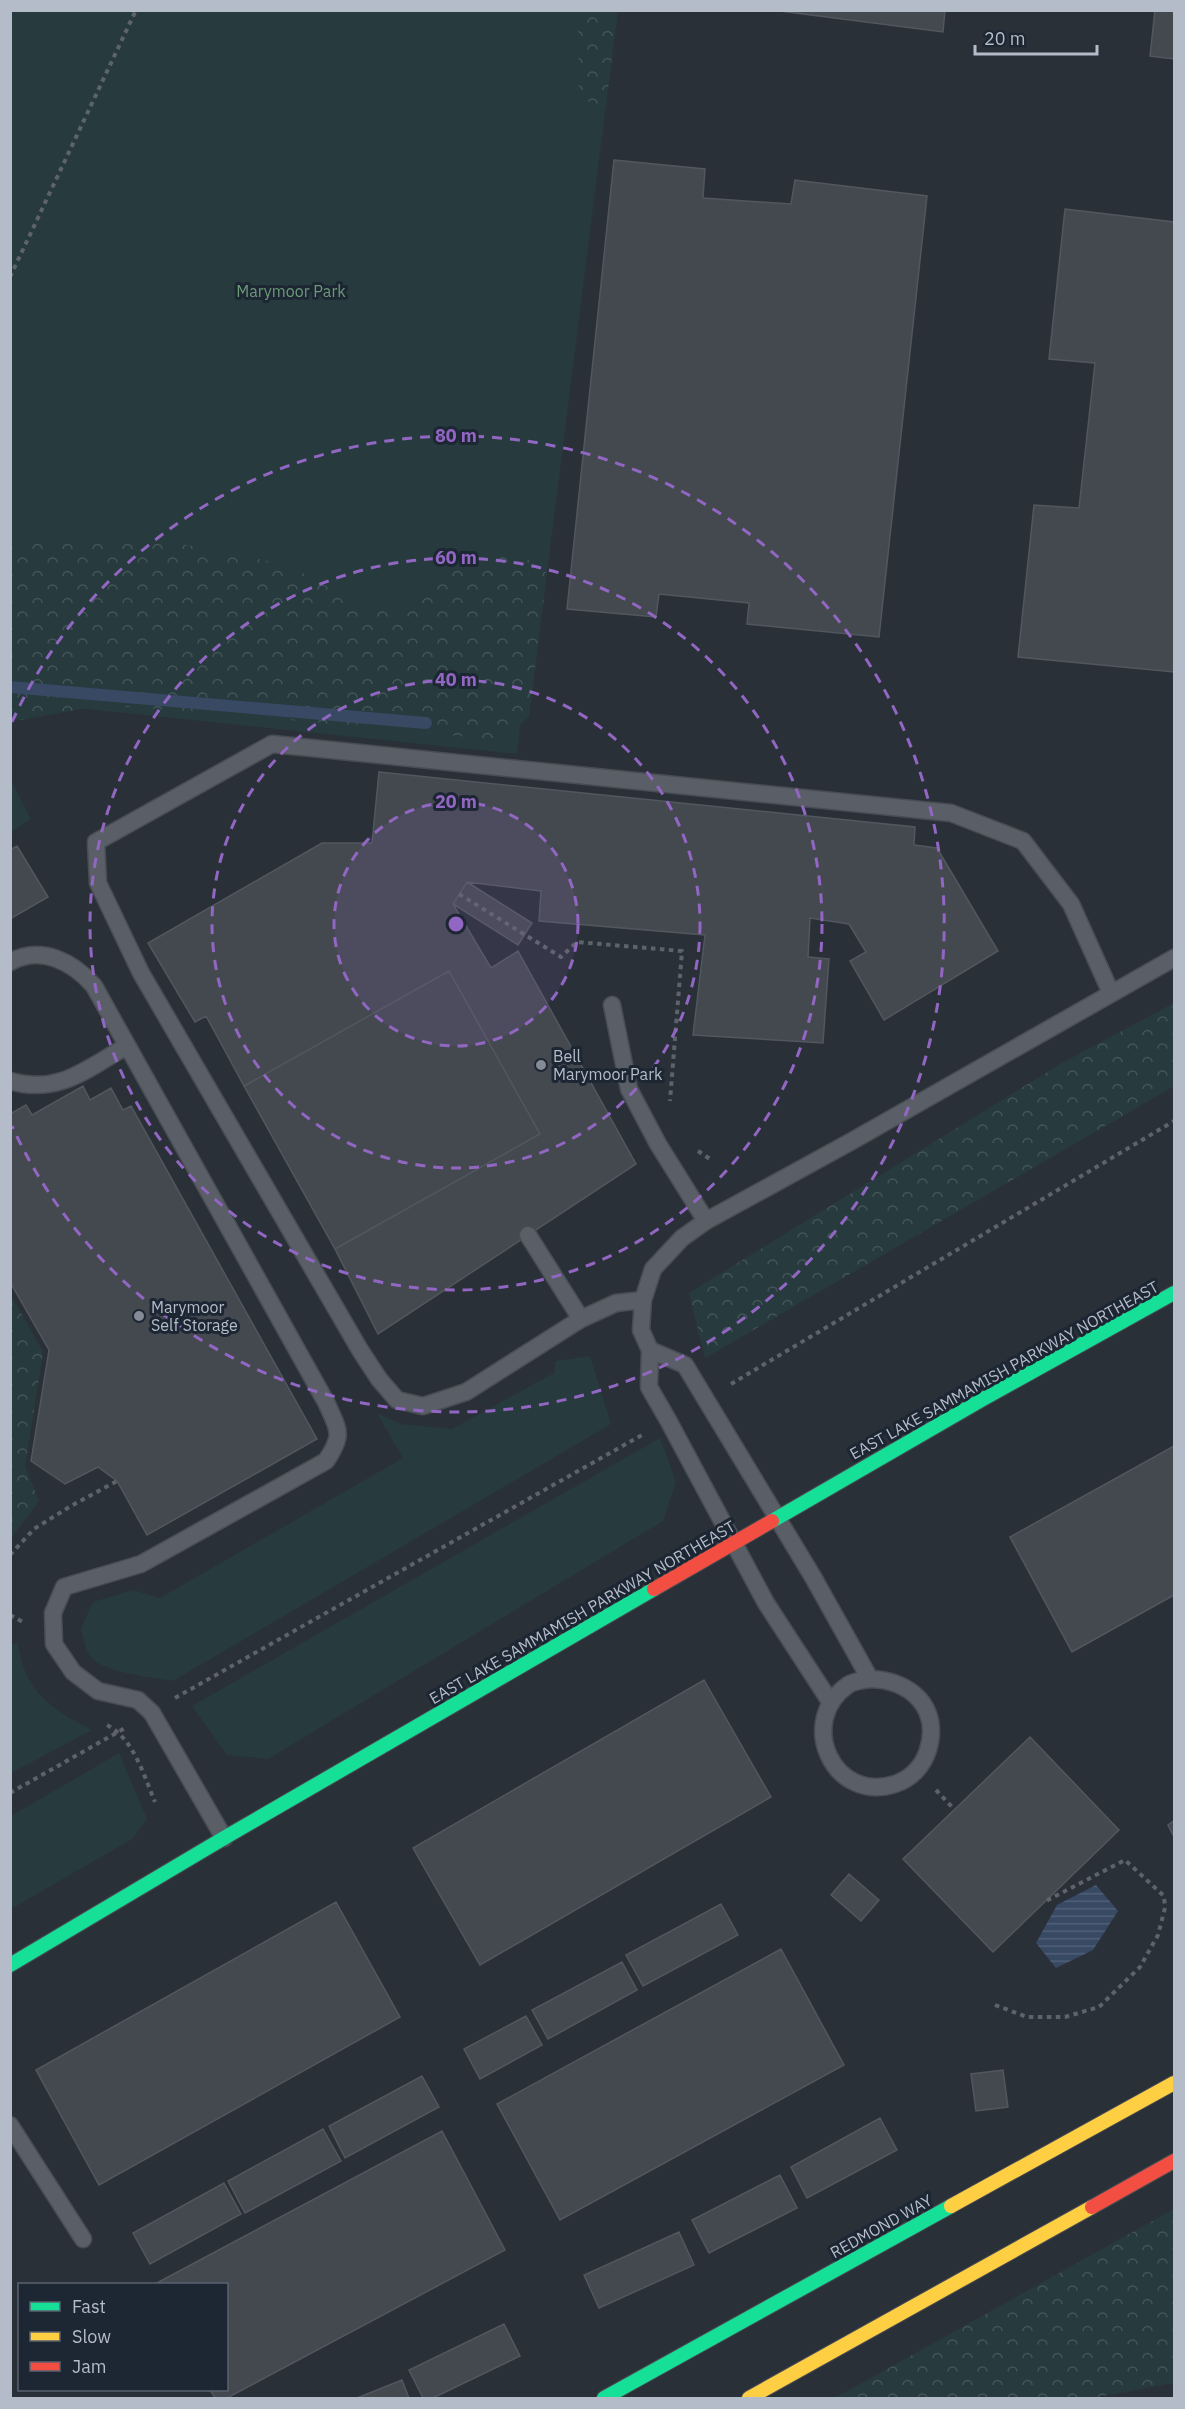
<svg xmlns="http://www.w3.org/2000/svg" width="1185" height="2409" viewBox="0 0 1185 2409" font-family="'IBM Plex Sans',sans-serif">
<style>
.green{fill:#273a3e}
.forest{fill:url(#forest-crowns)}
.water{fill:url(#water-rules)}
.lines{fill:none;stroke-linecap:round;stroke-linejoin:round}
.stream{stroke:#384963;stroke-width:12}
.building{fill:#444950;stroke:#52575f;stroke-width:1.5}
.lane-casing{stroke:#484c53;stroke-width:19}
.fast-casing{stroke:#484c53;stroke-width:16}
.slow-casing{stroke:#484c53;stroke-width:16}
.jam-casing{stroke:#484c53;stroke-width:16}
.path{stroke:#5d636a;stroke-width:4;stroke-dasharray:4.5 4.5;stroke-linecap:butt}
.lane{stroke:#5a5e66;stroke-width:16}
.fast{stroke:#16e098;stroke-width:14}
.slow{stroke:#ffcf43;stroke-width:14}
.jam{stroke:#f24e42;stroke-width:14}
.ring{fill:none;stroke:#9266c3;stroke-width:3;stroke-dasharray:10 8}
.poi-dot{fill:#848b96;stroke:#1d2633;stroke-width:2}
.labels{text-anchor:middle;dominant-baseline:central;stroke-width:6;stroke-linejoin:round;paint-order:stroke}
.park-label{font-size:16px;fill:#6b9a76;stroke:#1d2633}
.poi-label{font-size:16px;fill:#b4bcc9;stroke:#1d2633;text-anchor:start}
.street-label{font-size:16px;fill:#b4bcc9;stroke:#1d2633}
.centre{fill:#9266c3;stroke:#1d2633;stroke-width:3}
.ring-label{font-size:18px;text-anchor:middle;font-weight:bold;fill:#9266c3;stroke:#1d2633;stroke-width:6;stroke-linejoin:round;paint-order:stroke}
</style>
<defs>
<pattern id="forest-crowns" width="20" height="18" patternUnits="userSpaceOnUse" patternTransform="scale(1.5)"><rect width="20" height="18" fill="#273a3e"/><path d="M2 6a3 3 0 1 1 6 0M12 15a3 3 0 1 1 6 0" fill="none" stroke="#445559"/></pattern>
<pattern id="water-rules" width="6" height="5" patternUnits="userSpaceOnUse" patternTransform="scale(1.5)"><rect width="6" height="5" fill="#384963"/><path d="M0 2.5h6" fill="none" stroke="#526178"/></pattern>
</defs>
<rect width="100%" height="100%" fill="#2a3038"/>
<path class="green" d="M10 11H608L597 107 605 113 547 573 539 568 517 754 11 701Z
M11 781 31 819 11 832 10 782Z
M590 1356 611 1424 173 1681C152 1677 105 1674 90 1656 85 1650 84 1637 81 1629L93 1602 133 1590 160 1598 403 1458 377 1413 401 1424 452 1429 554 1373 556 1361Z
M660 1438 676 1482 663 1521 268 1759 227 1755 192 1706Z
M18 1643C24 1691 51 1709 92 1730L11 1773V1644Z
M119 1753 147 1819 132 1839 11 1909V1816Z"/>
<path class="forest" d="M578 11H618L605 113 579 95Z
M39 541 182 544 289 565 368 610H404L451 556 520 554 547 573 529 717 499 740 239 715 103 705 21 720 11 718V544Z
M1174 1003V1086L705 1358 689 1293 1062 1063Z
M11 1295 43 1352 25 1467 39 1501 11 1538Z
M1174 2209V2383L1092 2398H835Z"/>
<path class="water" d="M1096 1885 1118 1911 1093 1950 1056 1968 1036 1943 1057 1905Z"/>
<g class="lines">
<path class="stream" d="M10 687 426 723"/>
</g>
<path class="building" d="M772 10H945L943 32Z
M1155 10H1174V59L1150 56Z
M614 160 705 169 703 198 791 204 795 180 927 196 879 637 747 624 749 603 659 594 656 617 567 609Z
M1065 209 1174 222V672L1018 657 1034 505 1079 508 1095 363 1049 359Z
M379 772 915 827 914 845 937 848 998 951 884 1020 850 961 866 952 849 924 810 918 808 957 829 959 823 1043 693 1035 705 935 539 921 541 891 467 882 453 904 491 968 518 951 636 1164 378 1334 335 1249 540 1134 449 971 244 1086 206 1016 195 1022 148 943 322 843H372Z
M17 846 48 897 10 919V850Z
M467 882 532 923 518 945 453 904Z
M449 971 540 1134 335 1249 244 1086Z
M83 1086 90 1100 111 1088 123 1110 131 1106 317 1439 147 1535 117 1481 98 1467 65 1484 31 1461 49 1350 10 1282V1114L26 1105 32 1115Z
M1174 1446V1595L1072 1652 1010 1537Z
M704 1680 771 1797 480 1965 413 1848Z
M1030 1737 1119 1830 993 1952 903 1859Z
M1174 1821V1837L1168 1825Z
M849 1874 879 1900 861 1921 831 1895Z
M336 1902 400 2017 99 2185 36 2070Z
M721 1904 738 1935 643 1986 626 1955Z
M781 1949 844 2065 560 2220 497 2104Z
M622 1962 637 1990 548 2039 532 2010Z
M526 2016 542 2045 480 2079 464 2049Z
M1003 2070 1008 2107 976 2111 971 2074Z
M422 2076 439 2107 345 2158 329 2126Z
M880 2118 897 2150 807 2198 791 2167Z
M323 2129 341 2161 245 2213 228 2181Z
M442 2131 505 2250 227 2398H215L210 2390H226V2284H155Z
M780 2175 797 2208 709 2253 692 2220Z
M224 2183 241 2214 150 2264 133 2233Z
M679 2232 694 2265 599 2308 584 2275Z
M504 2324 520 2356 433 2398H423L409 2370Z
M402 2380 409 2398H357Z"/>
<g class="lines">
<defs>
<path id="lane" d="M10 962C42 945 73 962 94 986L326 1402C339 1431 344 1434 326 1461L141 1564 64 1587 53 1613 54 1644 73 1672 98 1691 138 1700 152 1713 224 1838
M612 1005 629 1089 658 1144 706 1221
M10 1081C59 1095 86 1069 127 1046
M528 1235 581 1319
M643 1300 616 1303 581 1319 466 1392 423 1406 397 1400 379 1379 360 1350 141 973 98 883 96 842 272 744 951 813 1023 841 1071 904 1111 993
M650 1350 685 1365 813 1577 870 1679
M870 1679C910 1680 941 1707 928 1750 923 1766 911 1779 895 1784 833 1804 796 1721 848 1685 853 1681 863 1680 870 1679Z
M831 1703 766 1603 668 1420 649 1387 650 1350 641 1330 643 1300 653 1269 682 1238 706 1221 852 1141 1174 958
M10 2125 83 2239"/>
<path id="fast" d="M772 1521 983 1399 1174 1293
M10 1965 224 1838 654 1589
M604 2398 951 2206"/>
<path id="slow" d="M951 2206 1174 2083
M749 2398 1092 2207"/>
<path id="jam" d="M654 1589 772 1521
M1092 2207 1174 2161"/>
</defs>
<use href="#lane" class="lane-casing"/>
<use href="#fast" class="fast-casing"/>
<use href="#slow" class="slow-casing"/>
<use href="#jam" class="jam-casing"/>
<path class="path" d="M10 277 136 10
M459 894 561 957 577 942 682 951 670 1101
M698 1151 710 1159
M731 1384 1174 1121
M10 1555 34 1529 71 1506 117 1481
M10 1615 23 1622
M175 1698 642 1435
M107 1725C134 1739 144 1776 155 1802
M936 1790 954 1809
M10 1793 125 1728
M995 2005 1027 2017H1065L1099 2007 1140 1967 1158 1935 1165 1908 1164 1896 1125 1860 1044 1902"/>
<use href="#lane" class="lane"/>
<use href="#fast" class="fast"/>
<use href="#slow" class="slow"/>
<use href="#jam" class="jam"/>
</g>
<circle cx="456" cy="924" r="122" fill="#9266c3" fill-opacity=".12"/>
<g class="ring">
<circle cx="456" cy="924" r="122"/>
<circle cx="456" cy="924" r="244"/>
<circle cx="456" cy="924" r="366"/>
<path d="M12 722A488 488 0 1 1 12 1126"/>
</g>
<g class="poi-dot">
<circle cx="541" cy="1065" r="6"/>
<circle cx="139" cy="1316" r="6"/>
</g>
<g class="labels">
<g class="park-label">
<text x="291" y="291">Marymoor Park</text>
</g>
<g class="poi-label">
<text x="553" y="1056">Bell<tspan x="553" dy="18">Marymoor Park</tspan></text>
<text x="151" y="1307">Marymoor<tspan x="151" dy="18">Self Storage</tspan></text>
</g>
<g class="street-label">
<text transform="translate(1004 1370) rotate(-29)">EAST LAKE SAMMAMISH PARKWAY NORTHEAST</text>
<text transform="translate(582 1612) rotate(-30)">EAST LAKE SAMMAMISH PARKWAY NORTHEAST</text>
<text transform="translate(881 2226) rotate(-29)">REDMOND WAY</text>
</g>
</g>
<circle cx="456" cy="924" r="9" class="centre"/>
<g class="ring-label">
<text x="456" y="442">80 m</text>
<text x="456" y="564">60 m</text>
<text x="456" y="686">40 m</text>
<text x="456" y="808">20 m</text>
</g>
<rect width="1185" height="2409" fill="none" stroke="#b4bcc9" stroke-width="24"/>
<rect x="18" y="2283" width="210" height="108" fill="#1d2633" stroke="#59626f" stroke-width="1.5"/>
<rect x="30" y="2302" width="30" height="9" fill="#16e098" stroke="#59626f" stroke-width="1.5"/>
<text x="72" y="2313" font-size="18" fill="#b4bcc9">Fast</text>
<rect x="30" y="2332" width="30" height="9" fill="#ffcf43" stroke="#59626f" stroke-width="1.5"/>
<text x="72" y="2343" font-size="18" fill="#b4bcc9">Slow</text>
<rect x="30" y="2362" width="30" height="9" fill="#f24e42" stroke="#59626f" stroke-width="1.5"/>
<text x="72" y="2373" font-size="18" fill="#b4bcc9">Jam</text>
<path d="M975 45v9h122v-9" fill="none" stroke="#b4bcc9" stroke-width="3"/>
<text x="984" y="45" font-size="18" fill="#b4bcc9" stroke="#1d2633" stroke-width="4.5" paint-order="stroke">20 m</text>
</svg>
